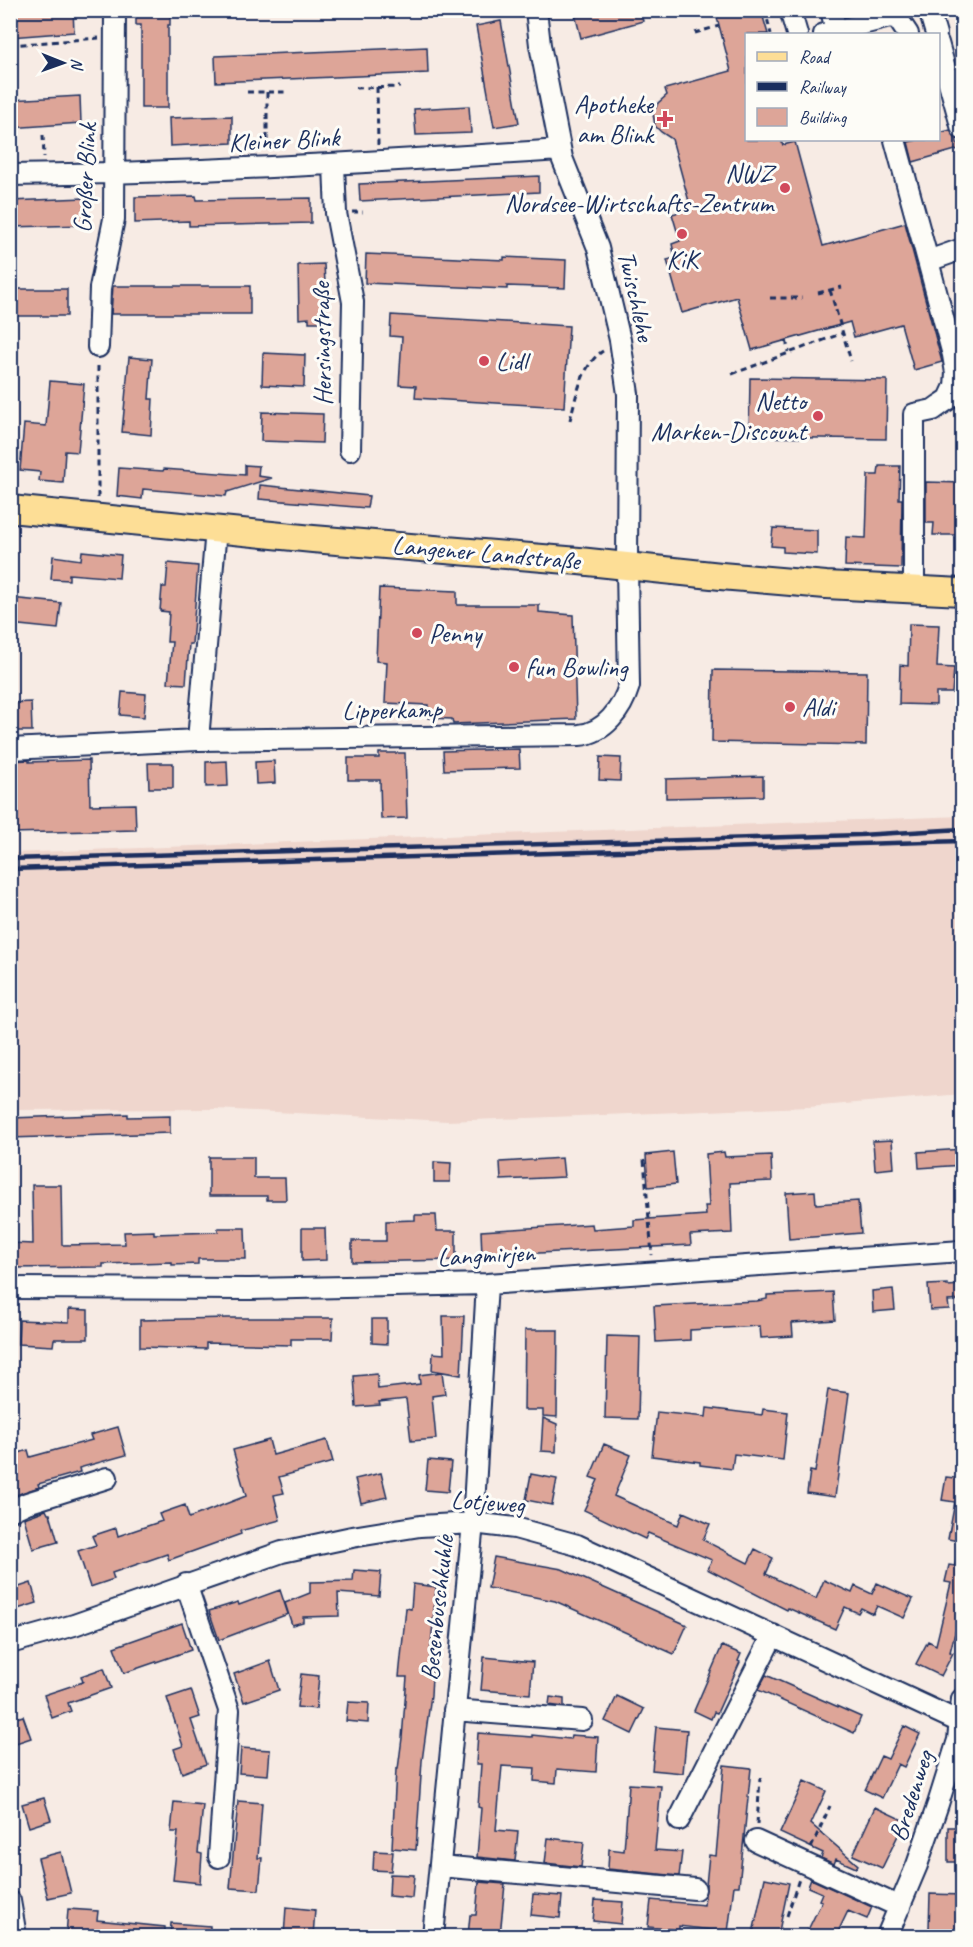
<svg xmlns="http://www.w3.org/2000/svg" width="973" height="1947" viewBox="0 0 973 1947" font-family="Caveat,sans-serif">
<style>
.built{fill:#efd6cd}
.building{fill:#dda598;stroke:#1b2f5e;stroke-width:1.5}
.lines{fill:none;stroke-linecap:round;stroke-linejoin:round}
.minor-casing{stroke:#1b2f5e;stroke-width:24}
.major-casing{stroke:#1b2f5e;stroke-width:30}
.path{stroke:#1b2f5e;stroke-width:3;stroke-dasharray:6 4.5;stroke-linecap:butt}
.minor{stroke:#fdfcf7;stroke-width:20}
.major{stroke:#fdde96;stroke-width:26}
.rail{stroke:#1b2f5e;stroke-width:4.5}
.poi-dot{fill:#d1495b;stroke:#fdfcf7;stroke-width:2}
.labels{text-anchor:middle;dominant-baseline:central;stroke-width:6;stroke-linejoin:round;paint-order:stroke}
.poi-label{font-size:26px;fill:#1b2f5e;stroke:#fdfcf7;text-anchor:start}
.street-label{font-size:26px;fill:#1b2f5e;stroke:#fdfcf7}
</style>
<rect width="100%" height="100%" fill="#f7ebe4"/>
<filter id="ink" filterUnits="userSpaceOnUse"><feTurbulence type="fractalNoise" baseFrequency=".0167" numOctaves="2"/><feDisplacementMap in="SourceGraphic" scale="12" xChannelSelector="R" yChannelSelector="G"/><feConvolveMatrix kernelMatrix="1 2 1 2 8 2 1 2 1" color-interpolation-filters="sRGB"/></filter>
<g filter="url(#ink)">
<path class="built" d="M962 816V1094L809 1107 447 1121 216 1109 11 1110V853Z"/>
<path class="building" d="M10 10H73L74 32 10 37Z
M136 10H170V25H168V108H141V25H136Z
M574 10H640L643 21 581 38Z
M715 10H761L768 34H747V140H781L783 145 795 142 823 246 905 223 942 362 914 370 901 324 854 337 850 322 752 350 737 297 682 313 667 260 675 258 672 244 680 241 672 214 691 209 672 139 661 132 655 126 653 114 658 103 667 95 665 89 731 71Z
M501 21 519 123 494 127 476 26Z
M427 47 428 73 216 82 215 56Z
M80 96 81 123 10 128V100Z
M469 106 471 133 416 135 414 109Z
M232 116V143L170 146 169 118Z
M950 130 956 139 959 149 913 162 908 142 918 140H939V133Z
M539 176V192L360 201 359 184Z
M196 196 197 200 311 198V223L189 226V221L135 223V197Z
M85 198 86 225 10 227V201Z
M366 254 504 260V257L566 260 565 288 507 286V289L365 283Z
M324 264 327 322H309V318L299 319 298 265Z
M113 286H250V314H111Z
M10 289H67V316H10Z
M391 315 569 326 564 407 415 398 416 386 399 385 402 337 390 336Z
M263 353 305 355 304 387 262 385Z
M129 357 152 359 149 399H153L151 435 122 432Z
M750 378 887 380 886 439 749 437Z
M50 381 84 384 78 452 65 451 63 483 39 481 40 472 20 470 24 424 46 426Z
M262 412 323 414 322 443 261 441Z
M245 465 259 466 258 476 272 478 227 492 226 496 143 489 142 499 117 496 119 468 163 471 164 469 245 475Z
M879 466H900L899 499H902L901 568 845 566 846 537 866 538 868 475H878Z
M926 482 963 483V523H957L956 535H933L934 523H926Z
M260 485 369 496 367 508 259 499Z
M773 528 817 530V554L783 552V547L771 546Z
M82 551 121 555 119 578 69 574V580L51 579 53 556 81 560Z
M168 563 198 566 192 644H189L186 684 168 683 172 642H167L169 612 160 611 162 587H166Z
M379 588 457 591V605H539V612L573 615 576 719 453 724 452 719 428 718V705L385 703 387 662 376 661Z
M10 598 61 603 58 629 10 624Z
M909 624 939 625 937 667 954 668 952 693H936V705L899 704 900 665 908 666Z
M713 670 867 672 866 745 712 742Z
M122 692 146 694 144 717 120 715Z
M31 702 32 731H10V703Z
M519 749 520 768 444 770 443 751Z
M379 753H405L407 818 381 819 380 780H348V758H379Z
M600 757 621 758 620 781 599 780Z
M29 760V762L89 760 90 805 135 804 136 830 10 833V761Z
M227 761 228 786 206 787V762Z
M274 761 275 783 256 784 255 762Z
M148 763H173V788H149Z
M763 776V796L666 798V779Z
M128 1114V1117L170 1116V1133L10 1138V1118Z
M892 1140 894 1168 875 1170 873 1141Z
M963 1149V1165L919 1168 918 1152Z
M673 1152 676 1184 648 1187 646 1155Z
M724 1152 725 1157 771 1155 772 1181 730 1183 732 1233 690 1235 691 1245 482 1256 481 1231 592 1224 593 1229 634 1226V1220L706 1215 705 1206H709L706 1154Z
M209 1157H254V1178H285L286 1200H267V1196H209Z
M562 1158 564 1177 501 1180 500 1162Z
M434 1162 451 1163 450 1182H434Z
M32 1185H61L62 1245 125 1244 124 1232 154 1231V1234L218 1232V1228H245L246 1259H198V1264L172 1265V1262L103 1264V1267L10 1268V1243L33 1244Z
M815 1191 816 1204 858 1201 861 1233 789 1239 786 1193Z
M415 1215H436L437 1231H456V1260L352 1262V1241H386V1221L415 1220Z
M302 1228H325L326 1260 302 1261Z
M947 1284V1286L963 1285V1300L948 1301 949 1309 930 1310 928 1285Z
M893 1289 895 1310 873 1312 872 1291Z
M833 1292 835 1320 792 1323 793 1336 761 1338 760 1326 690 1330V1340L656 1342 654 1306 757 1301 767 1299V1295Z
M69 1309 88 1310V1339H54L53 1346 18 1344 19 1320 69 1322Z
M443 1316H464L461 1375 432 1370 433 1353 444 1354Z
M227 1318H333L332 1339H291V1345L206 1343V1349L140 1347V1320Z
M372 1319H387V1344L372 1343Z
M525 1330H558L557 1417 543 1416V1410H524Z
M607 1336 640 1337 638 1419 605 1418Z
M442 1372 445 1394 432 1396 436 1439 411 1441 406 1399 379 1402 380 1405 356 1407 354 1376 377 1374 378 1389 420 1384 419 1375Z
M828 1390 849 1393 835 1497 807 1493 810 1471 815 1472Z
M707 1408 762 1415 763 1409 788 1412 783 1460 734 1454 732 1469 700 1465V1462L652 1456 657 1412 706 1417Z
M543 1418 557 1424 556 1452 541 1451Z
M118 1427 126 1455 79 1468 80 1472 38 1484 39 1487 10 1497V1456L28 1450 30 1457 92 1440 90 1435Z
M269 1440 273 1455 327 1440 333 1462 279 1477 284 1493 274 1495 280 1520 240 1531 241 1534 169 1560 167 1554 112 1573 114 1579 90 1587 78 1551 96 1545 92 1536 116 1528 118 1536 162 1521 159 1514 185 1505 189 1518 246 1496 233 1450Z
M604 1444 631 1455 614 1496 678 1525 683 1512 710 1524 703 1540 748 1563 755 1549 773 1558 766 1574 816 1599 824 1580 852 1593 855 1586 872 1594 877 1583 913 1599 904 1618 877 1606 873 1614 861 1608 858 1613 845 1607 835 1629 788 1608 787 1610 707 1569 712 1560 648 1533 645 1539 584 1510 598 1480 590 1477Z
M428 1460 451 1462 448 1492 425 1490Z
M381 1473 387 1497 361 1503 355 1479Z
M531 1474 557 1479 552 1505 526 1500Z
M946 1477 963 1479V1542L948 1539 955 1502 942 1500Z
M46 1510 48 1514H50L58 1542 33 1549 24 1518Z
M957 1556 963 1557V1602L950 1652 953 1653 941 1676 916 1664 928 1641 936 1645 951 1583 945 1582 949 1565 955 1566Z
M494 1557 562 1569 687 1625 674 1654 555 1601 488 1588Z
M354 1570 381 1572 379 1596 338 1593 339 1616 303 1617V1622L292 1625 285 1603 310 1593V1582L353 1581Z
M31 1583 37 1603 14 1610 10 1600V1590Z
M413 1584 436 1587 430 1658H433L431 1695 422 1761 416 1850 392 1848 396 1769H398L402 1738 407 1677H399L406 1608 411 1609Z
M280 1590 288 1614 219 1640 209 1611 238 1602 239 1605Z
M182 1623 191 1650 124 1673 114 1647Z
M722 1646 741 1654 738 1661 740 1662 717 1713 714 1712 711 1719 694 1711Z
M484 1657 533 1662 530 1694 481 1690Z
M270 1661 279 1690 244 1702 234 1674Z
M104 1668 111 1688 68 1703 71 1711 52 1718 44 1695 83 1682 81 1676Z
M301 1674 319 1676 316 1709 297 1707Z
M766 1675 861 1717 854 1733 758 1690Z
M191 1690 200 1717 191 1720 206 1764 182 1773 174 1749 183 1746 167 1698Z
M617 1696 644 1709 632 1734 605 1721Z
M550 1697 564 1699V1707L549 1705Z
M348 1702 369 1703 368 1723 346 1721Z
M23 1716 31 1738 10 1745V1720Z
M904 1726 920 1734 904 1767 898 1764 882 1798 865 1790 881 1756 888 1759Z
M656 1727 687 1730 683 1773 652 1770Z
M478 1733 532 1737V1735L570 1739 571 1735 598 1737 596 1772 557 1769 556 1783 534 1781 535 1768 502 1766 496 1830 518 1832 515 1861 477 1857 481 1808 478 1807 481 1764H476Z
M241 1748 270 1750 268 1775 239 1773Z
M724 1765 751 1768 739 1886H734L728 1932 679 1926V1930L648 1927 651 1900 704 1905 709 1855 716 1856Z
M804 1781 826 1791 811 1824 858 1865 856 1868 836 1859 834 1864 821 1858 823 1853 780 1833Z
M629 1784 661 1786 655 1850 682 1852 679 1876 608 1869 609 1849 624 1851Z
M44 1798 51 1820 29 1827 22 1804Z
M238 1801 262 1803 258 1858H262L259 1890 230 1888Z
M174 1802 203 1805 198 1853 202 1854 200 1883 173 1880 178 1832H171Z
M875 1807 905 1821 882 1868 853 1855Z
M948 1827H963V1862H948Z
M548 1838 584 1842 581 1867 545 1863Z
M374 1851 393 1852 391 1871 373 1870Z
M61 1852 71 1893 48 1898 38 1858Z
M390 1874 414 1875 412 1898 389 1896Z
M765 1878 789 1883 778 1936 753 1933Z
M811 1879 872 1907 867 1919 848 1911 836 1936H805L822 1901 819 1900 822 1893 808 1887Z
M479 1882 505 1884 500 1936H468L470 1915H476Z
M533 1894 562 1896 560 1918 531 1915Z
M930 1894 963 1895V1930L929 1929Z
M595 1900 623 1902 621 1924 593 1921Z
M286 1907 315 1910 313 1936H284Z
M68 1909 98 1911 97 1920 165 1927V1936H66Z
M171 1923 210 1926V1936H170Z"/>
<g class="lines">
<defs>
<path id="minor" d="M790 10 797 34
M831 10 836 31
M929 10 936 34
M824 34 890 17 898 19 908 34
M938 43 962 129
M895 140 928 261 962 249
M334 165 336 213 353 302 350 450
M10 175C194 173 377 162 560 150
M98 347 100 288 114 219 115 10
M914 590V414L933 410 940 405 949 399 955 386 956 373 953 355 928 261
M198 740 216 529
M10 749 198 740 579 735C605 733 622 709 629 686L627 566 628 394 620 340 598 248 562 158 540 45 536 10
M10 1288 250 1289 487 1284 962 1251
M10 1511 27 1503 107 1478
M186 1584 229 1710 219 1857
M10 1643 74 1625 282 1552 352 1537 420 1526 473 1523 515 1528 577 1545 962 1723
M454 1710 582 1720
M679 1820 773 1635
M756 1841 900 1907
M440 1866 695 1889
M10 1901 16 1936
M433 1936 473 1523 487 1284
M887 1936 917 1865 938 1804 958 1740 962 1699"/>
<path id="major" d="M10 509 313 539 579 561 721 576 826 585 962 592"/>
</defs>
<use href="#minor" class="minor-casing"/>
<use href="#major" class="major-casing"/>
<path class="path" d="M765 10 771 34
M695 33 719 26
M10 45 99 38
M377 87 378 145
M356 88 400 87
M247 92H289
M267 92V150
M43 135 44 157
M352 212H363
M830 290 851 361
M818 293 842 287
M770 298H802
M786 340 789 352
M732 374 843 333
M570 420C576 397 582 364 603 351
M98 498V363
M644 1160 652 1255
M757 1824 760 1778
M811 1848 830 1806
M787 1916 799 1879"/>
<use href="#minor" class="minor"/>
<use href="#major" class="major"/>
<path class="rail" d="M10 859 860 835 962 829
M10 869 962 841"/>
</g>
</g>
<g class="poi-dot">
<path d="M662 110h6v6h6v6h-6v6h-6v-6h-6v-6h6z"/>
<circle cx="785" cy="188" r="6"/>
<circle cx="682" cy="234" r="6"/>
<circle cx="484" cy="361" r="6"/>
<circle cx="818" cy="416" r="6"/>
<circle cx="417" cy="633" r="6"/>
<circle cx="514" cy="667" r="6"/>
<circle cx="790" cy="707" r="6"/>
</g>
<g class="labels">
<g class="poi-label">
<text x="653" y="104" text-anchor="end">Apotheke<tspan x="653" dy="30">am Blink</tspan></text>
<text x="773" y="173" text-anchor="end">NWZ<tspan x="773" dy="30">Nordsee-Wirtschafts-Zentrum</tspan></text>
<text x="682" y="259" text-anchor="middle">KiK</text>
<text x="496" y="361">Lidl</text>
<text x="806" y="401" text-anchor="end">Netto<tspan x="806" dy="30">Marken-Discount</tspan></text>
<text x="429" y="633">Penny</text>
<text x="526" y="667">fun Bowling</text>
<text x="802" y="707">Aldi</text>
</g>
<g class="street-label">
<text transform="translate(284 140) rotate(-3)">Kleiner Blink</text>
<text transform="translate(85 178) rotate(-87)">Großer Blink</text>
<text transform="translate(636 296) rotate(77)">Twischlehe</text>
<text transform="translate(322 344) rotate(-91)">Hersingstraße</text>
<text transform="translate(486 553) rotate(5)">Langener Landstraße</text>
<text transform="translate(392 710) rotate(-1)">Lipperkamp</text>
<text transform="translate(486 1255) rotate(-3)">Langmirjen</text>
<text transform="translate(488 1502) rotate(4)">Lotjeweg</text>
<text transform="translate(437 1608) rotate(-84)">Besenbuschkuhle</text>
<text transform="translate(911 1796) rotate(-72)">Bredenweg</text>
</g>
</g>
<rect width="973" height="1947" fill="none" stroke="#fdfcf7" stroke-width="36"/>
<rect x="18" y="18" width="937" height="1911" fill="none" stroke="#1b2f5e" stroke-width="2" filter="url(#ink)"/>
<rect x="745" y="33" width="195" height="108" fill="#fdfcf7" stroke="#a3aaba" stroke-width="1.5"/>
<rect x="757" y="52" width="30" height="9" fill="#fdde96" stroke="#a3aaba" stroke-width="1.5"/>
<text x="799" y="63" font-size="18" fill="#1b2f5e">Road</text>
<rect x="757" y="82" width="30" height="9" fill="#1b2f5e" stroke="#a3aaba" stroke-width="1.5"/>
<text x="799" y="93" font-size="18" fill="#1b2f5e">Railway</text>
<rect x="757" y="108" width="30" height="18" fill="#dda598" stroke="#a3aaba" stroke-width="1.5"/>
<text x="799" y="123" font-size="18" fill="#1b2f5e">Building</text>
<g transform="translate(63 63) rotate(91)" stroke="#fdfcf7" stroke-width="4.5" paint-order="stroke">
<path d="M0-4.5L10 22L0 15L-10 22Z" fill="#1b2f5e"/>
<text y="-9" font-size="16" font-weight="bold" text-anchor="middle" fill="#1b2f5e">N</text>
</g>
</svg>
